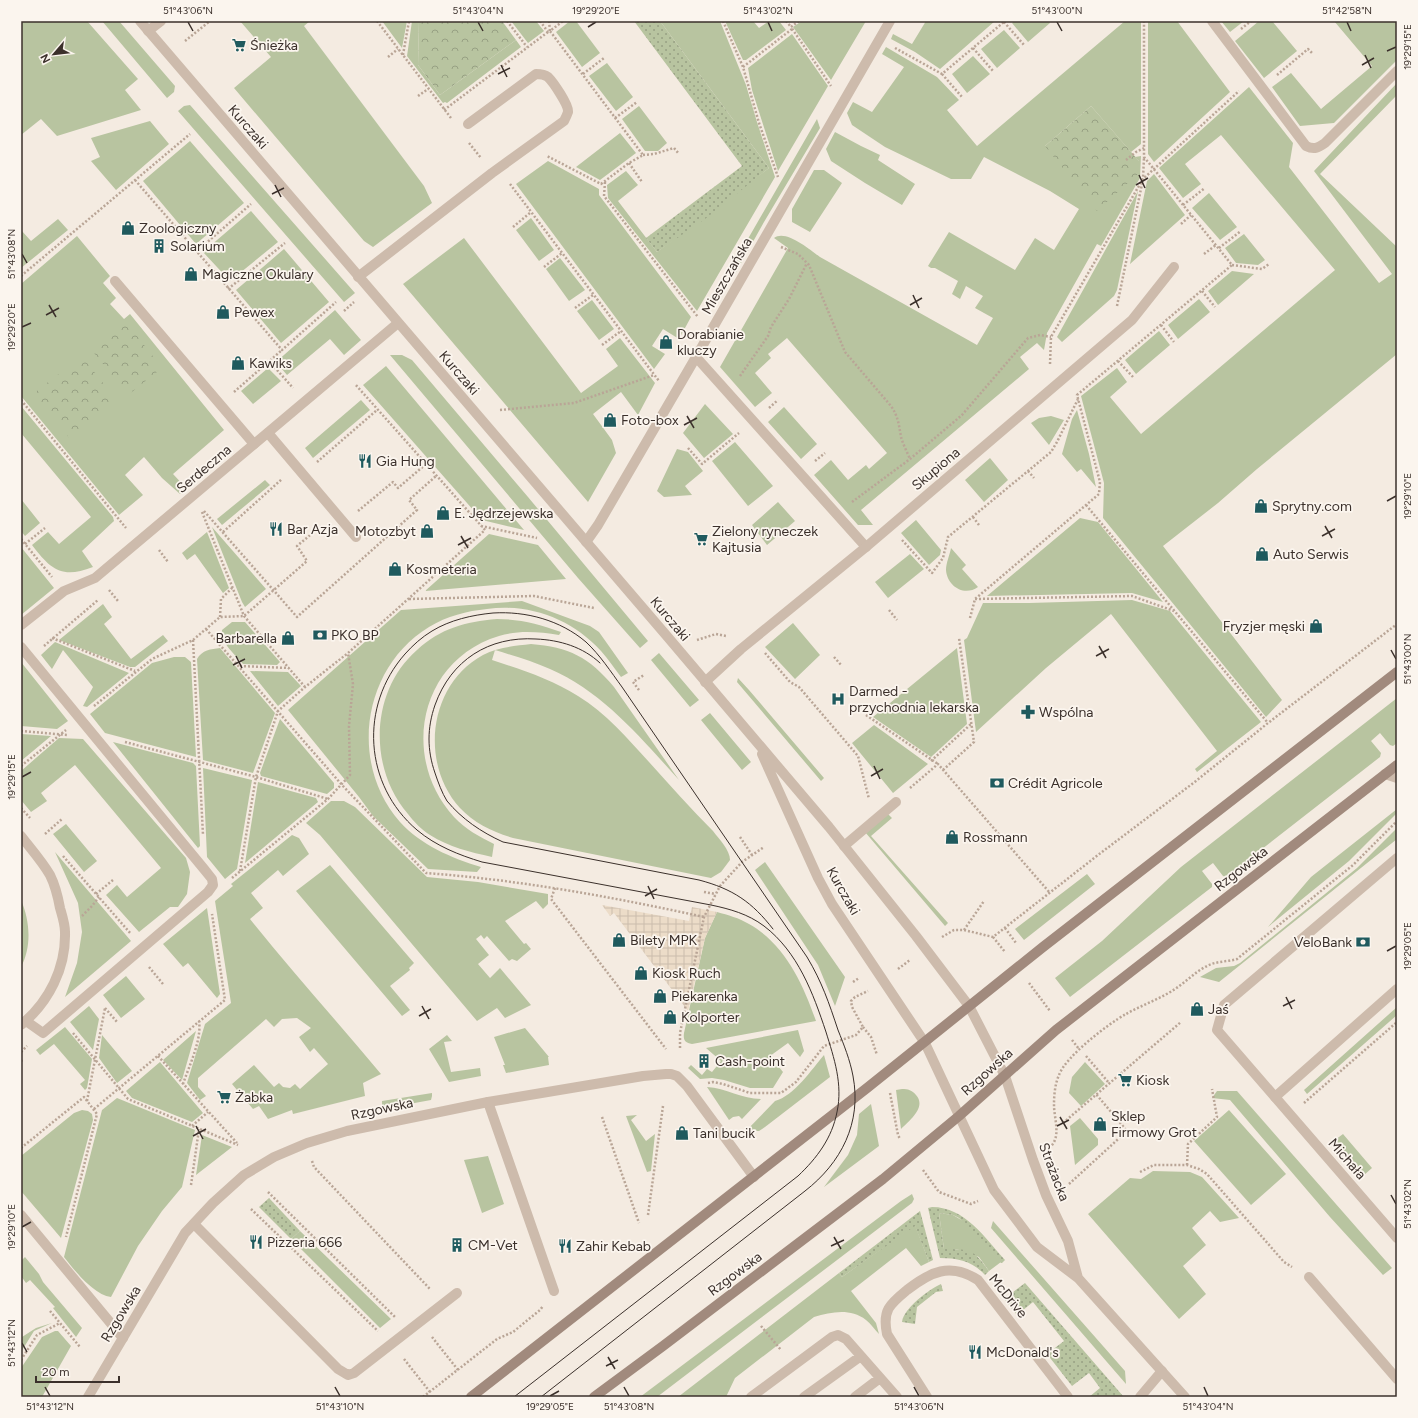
<svg xmlns="http://www.w3.org/2000/svg" width="1418" height="1418" viewBox="0 0 1418 1418" font-family="Figtree,sans-serif">
<style>
.grass{fill:#b8c4a0}
.forest{fill:url(#forest-crowns)}
.garden{fill:url(#garden-dots)}
.plaza{fill:url(#plaza-grid)}
.lines{fill:none;stroke-linecap:round;stroke-linejoin:round}
.path{stroke:#b9a596;stroke-width:2.5;stroke-dasharray:2 2;stroke-linecap:butt}
.service{stroke:#cdbbac;stroke-width:10}
.minor{stroke:#cdbbac;stroke-width:10}
.tertiary{stroke:#cdbbac;stroke-width:10}
.secondary{stroke:#a18a7d;stroke-width:10}
.tram{stroke:#3b302b;stroke-width:1}
.ticks{fill:none;stroke:#3b302b;stroke-width:1.5}
.labels{text-anchor:middle;dominant-baseline:central;stroke-width:3.5;stroke-linejoin:round;paint-order:stroke}
.poi-label{font-size:14px;fill:#3b302b;stroke:#fbf5ee;text-anchor:start}
.street-label{font-size:14px;fill:#3b302b;stroke:#fbf5ee}
.neatline{fill:none;stroke:#3b302b;stroke-width:1.5}
.ticks-label{font-size:10px;text-anchor:middle;fill:#3b302b}
</style>
<defs>
<pattern id="forest-crowns" width="20" height="18" patternUnits="userSpaceOnUse"><rect width="20" height="18" fill="#b8c4a0"/><path d="M2 6a3 3 0 1 1 6 0M12 15a3 3 0 1 1 6 0" fill="none" stroke="#97a083"/></pattern>
<pattern id="garden-dots" width="8" height="8" patternUnits="userSpaceOnUse"><rect width="8" height="8" fill="#b8c4a0"/><path d="M2 2h.1M6 6h.1" fill="none" stroke="#97a083" stroke-width="1.8" stroke-linecap="round"/></pattern>
<pattern id="plaza-grid" width="8" height="8" patternUnits="userSpaceOnUse"><rect width="8" height="8" fill="#ecdcc8"/><path d="M0 4h8M4 0v8" fill="none" stroke="#cbbdac"/></pattern>
</defs>
<rect width="100%" height="100%" fill="#f4ebe1"/>
<path class="grass" d="M21 21H87L138 79 125 90 141 110 57 136 41 119 21 135Z
M102 21H119L175 86 174 92 167 98Z
M240 21H310L304 26 424 186 432 203 373 247 364 241 234 88 271 57Z
M382 21H407L402 48Z
M412 21H419L418 65 440 95 516 40 521 47 447 103 445 102 443 103 407 56Z
M511 21H536L544 31 528 43Z
M570 21H576L600 53 582 67 556 32Z
M660 21H720L746 85 757 122 775 177 697 311 608 198 607 185 626 171 638 185 618 201 657 252 769 168Z
M725 21H753L759 28 769 21H779L786 30 746 60H743Z
M802 21H866L831 80 793 27Z
M926 21H995L940 69 915 52 891 39 893 34 912 44Z
M1014 21H1049L1050 23 1028 42 1012 23Z
M1125 21H1141V144L1131 152 1091 106 1045 146 1139 161 1135 157 1141 156 1140 178 1101 246 1097 244 1047 333 1044 350 1037 343 1020 357 1029 369 861 510 873 525H858L814 475 831 460 848 480 866 465 869 469 887 453 787 338 768 354 771 358 755 373 772 393 755 407 720 367 788 248 774 238C786 229 810 250 820 257L977 345 993 318 975 308 983 296 966 286 960 299 952 294 958 281 935 268H931L928 266 949 232 1015 270 1035 238 1054 250 1079 209 1050 191 984 157 971 179H951L885 147 852 125 847 113 853 102 872 112 904 67 882 54 886 47 937 77 959 100 947 110 977 146Z
M1148 21H1177L1230 92 1154 162 1148 154Z
M1221 21H1244L1230 32Z
M1259 21H1272L1297 51 1264 78 1235 41Z
M1334 21H1397V60L1334 123 1300 126 1272 87 1291 73 1321 109 1372 66Z
M1004 30 1020 48 997 68 981 49Z
M792 34 828 86 778 171 752 90 748 68Z
M973 56 990 74 967 93 952 74Z
M607 63 633 97 616 111 589 76Z
M1397 83V95L1320 174 1397 247V354L1257 469 1218 503 1163 546 1282 700 1266 717 1103 518 1104 483 1081 396 1117 368 1127 382 1110 397 1141 434 1335 270 1221 135 1185 164 1201 184 1183 198 1159 168 1249 87 1293 143 1289 167 1379 283 1392 274 1314 171Z
M190 105 355 293 344 302 178 111 184 106Z
M639 106 667 143 658 151H645L622 119Z
M817 119 820 128 764 222 735 274 730 270Z
M150 121 169 144 116 190 91 161 100 157 91 138Z
M835 132 861 146 880 155 878 160 915 184 902 205 865 183 831 161 826 149Z
M620 133 636 153 600 180 576 167Z
M190 141 244 203 196 244 143 181Z
M548 161 599 189V195L691 317 679 339 663 329 652 346 665 354 654 369 516 184Z
M814 170H824L842 183 810 232 792 222V209Z
M1154 174 1185 215 1130 264 1147 181Z
M1138 191 1117 290 1114 296 1062 342 1057 337Z
M1209 193 1237 227 1220 240 1192 208Z
M251 211 278 242 230 281 203 252Z
M531 218 554 250 539 261 516 230Z
M58 219 68 230 21 268V230L31 241Z
M1244 234 1265 260 1258 265 1236 263 1225 248Z
M77 236 110 276 103 283 116 298 110 304 124 319 130 314 224 430 173 474 187 489 180 494 162 478 144 457 125 475 143 495 119 515 21 396V284Z
M464 238 581 393 618 366 606 349 620 338 655 383 638 415 621 392 593 414 612 440 616 453 588 502 403 284Z
M284 249 329 302 281 343 236 290Z
M560 258 585 290 569 301 546 269Z
M1232 271 1254 274 1218 305 1208 291Z
M1199 299 1210 312 1178 339 1168 325Z
M592 300 614 329 599 340 577 311Z
M335 310 361 340 344 355 330 339 287 375 276 362Z
M1159 331 1170 345 1136 374 1125 360Z
M390 355H402L412 360 528 497 648 641 640 648 578 578Z
M386 366 524 530 482 520 363 385Z
M268 368 281 381 253 404 241 391Z
M361 400 370 410 313 458 305 448Z
M705 404 733 434 704 458 683 433Z
M21 406 113 517 114 521 82 551 93 567C62 579 51 570 32 545L48 532 59 544 91 517 21 433Z
M784 407 817 444 801 459 768 422Z
M1077 410 1089 454 1096 487 1081 469 1077 472 1062 454 1072 419Z
M1051 416 1064 420 1049 445 1031 423 1039 418Z
M735 442 773 486 748 506 712 461Z
M677 449 688 452 703 471 685 486 692 495 664 497 657 491Z
M990 458 1008 480 984 502 965 480Z
M265 480 270 485 222 525 217 519Z
M21 499 40 523 25 536 21 531Z
M778 502 795 521 767 545 752 525Z
M1080 518 1098 522 1163 602 1132 593 987 596Z
M916 520 941 550 940 555 929 565 901 533Z
M212 527 266 589 245 607 242 602Z
M207 532 229 588 223 593 195 554 187 560 182 553Z
M489 534 538 545 566 579 425 591Z
M21 547 54 588 21 615Z
M951 548 966 565 962 569 978 587C964 597 947 586 946 570 946 563 950 554 951 548Z
M910 554 924 569 888 598 875 582Z
M1132 600 1170 611 1261 722 1197 772 1195 769 1217 751 1111 614 1046 668 976 732 964 640 967 638 983 603H1029Z
M522 601 590 626 599 632 628 673 621 677C615 669 608 659 601 651 572 619 529 603 487 609 467 611 447 616 429 627 363 667 348 763 400 822 421 845 451 858 481 867L477 872 428 869 373 816 359 797 288 710 401 610Z
M103 604 112 617 104 624 131 659 163 635 168 641 135 667H130L59 640Z
M497 619C520 619 539 624 561 632L559 635C539 632 519 630 499 636 419 660 400 758 454 817 465 829 480 837 494 844L492 857C470 852 449 847 430 835 422 830 414 822 408 814 368 768 370 691 417 650 441 628 465 622 497 619Z
M232 622H245L280 662 277 665 243 664C234 653 221 644 222 630Z
M793 623 820 655 795 679 765 647Z
M55 642 129 673 87 707 83 706 93 687 63 650 52 669 41 655Z
M531 644C569 647 589 657 614 687L679 780C641 738 603 692 550 669 532 661 514 656 495 650L492 660C522 670 551 679 578 696 606 713 628 739 649 762 670 785 691 809 713 831 719 839 730 850 730 860L721 872 711 878 513 838C493 832 474 823 460 808 419 763 429 684 483 655 498 647 515 646 531 644Z
M220 648 275 713 253 773 203 760 197 659C202 650 211 649 220 648Z
M957 648 967 724 931 757 873 717Z
M659 653 699 700 690 707 651 660Z
M174 657H185L191 662 196 757 105 733 90 714 152 663Z
M21 662 68 721 57 729 21 726Z
M250 671 288 672 301 686 278 706Z
M738 678 749 690 824 778 821 781 737 682Z
M1397 698V743L1393 746 1390 745 1380 733 1371 741 1381 753 1380 757 1226 877 1223 876 1213 863 1202 871 1212 884V887L1070 997 1055 978 1102 941 1181 867Z
M710 713 751 762 742 770 701 720Z
M280 719 334 783V788L327 794 261 776 260 773Z
M874 725 928 764 893 793 852 743Z
M21 734 51 736 21 761Z
M59 738 83 739 186 858 190 872 187 894 178 907H170L139 932 106 895 117 885 127 897 161 868 75 765 41 793 47 801 31 812 21 800V771Z
M113 742 193 763 196 766 200 846 198 848Z
M203 768 252 780 237 869 225 879 207 857Z
M258 782 316 798 318 802 245 863Z
M331 801H344L355 807 427 877 478 882 548 894V904L543 909 536 901 505 921 524 944 526 943 531 949 517 961 512 959 509 961 487 936 484 939 481 935 476 939 489 955 478 964 490 978 500 968 531 1005 505 1018 497 1008 477 1021 320 835 306 823Z
M1397 809V813L1349 861 1268 927 1311 877Z
M887 813 892 818 871 836 948 923 945 926 865 832Z
M66 824 97 861 84 872 53 834Z
M1397 828V839L1219 982 1200 977 1216 968 1234 966 1240 963 1357 868Z
M292 835 299 838 309 854 283 876 278 870 251 893 263 908 250 919C292 972 338 1022 381 1074L363 1083 365 1096 293 1114 292 1110 268 1119 259 1106 253 1109 232 1084 254 1065 274 1087 279 1083 283 1087 290 1088 295 1084 300 1089 328 1064 314 1048 310 1052 299 1037 311 1028 297 1018 282 1019 274 1027 266 1019 198 1078V1087L206 1096 200 1100 187 1083 205 1024 231 1003 215 901 233 886 231 884Z
M55 852 131 941 65 997 77 963 82 932 78 903Z
M765 862 845 977 835 1006 818 965 755 870Z
M330 865 414 963 409 968 410 970 390 986 410 1010 402 1016 296 891Z
M1087 874 1095 884 1024 940 1015 929Z
M21 900C30 921 32 946 21 967Z
M207 908 220 994 217 998 188 963 183 967 163 944Z
M717 912C728 915 739 918 749 924 785 944 803 984 816 1021L692 1044C685 1043 683 1040 684 1033L705 938Z
M126 976 145 999 121 1018 103 995Z
M89 1006 99 1019 93 1050 70 1022Z
M1397 1007V1015L1307 1094 1304 1090Z
M65 1027 92 1059 87 1088 85 1090 80 1084 85 1080 54 1044 40 1055 36 1050Z
M525 1028 549 1057H548L549 1065 506 1073 503 1065H505L494 1037Z
M798 1030 804 1051 800 1057 788 1043 770 1056 783 1072 773 1088H750L724 1080 712 1078 700 1079 688 1068 691 1065 702 1075 707 1069 712 1072 721 1061 706 1048Z
M196 1031 182 1080 163 1060Z
M102 1035 132 1071 117 1083 99 1058Z
M447 1035 452 1041 444 1042 451 1072 480 1068 481 1076 449 1082 429 1049Z
M824 1055 830 1077 765 1127 759 1131H746L775 1101C794 1096 812 1069 824 1055Z
M160 1062 203 1113 192 1122 132 1098 126 1091Z
M1085 1062 1105 1084 1081 1106 1069 1093 1072 1077Z
M707 1087C726 1088 742 1099 761 1099L742 1119 739 1116 733 1117 729 1120Z
M902 1089C908 1089 912 1090 916 1095 927 1107 909 1121 901 1129L896 1090Z
M1217 1091H1237L1392 1268 1383 1275 1330 1217 1230 1100 1212 1098Z
M432 1093V1096L431 1100 387 1108 382 1105V1101Z
M117 1098 195 1130 182 1187 162 1211 138 1246 111 1297C94 1295 74 1270 64 1257L102 1110Z
M871 1104 879 1146 824 1187 848 1155 857 1135 859 1114Z
M82 1110 88 1111 92 1114 93 1120 61 1238 21 1191V1156L74 1113Z
M1229 1110 1286 1174 1251 1205 1194 1141Z
M637 1115 631 1120 646 1141 655 1134 651 1171 647 1172 626 1116Z
M1080 1118 1098 1139V1145L1075 1165 1070 1126Z
M1343 1134 1372 1168 1364 1175 1335 1140Z
M202 1135 232 1147 196 1175Z
M488 1156 504 1204 482 1213 464 1160Z
M1153 1171 1190 1172 1202 1177 1239 1218 1220 1222 1210 1211 1192 1228 1206 1245 1183 1266 1206 1294 1179 1319 1088 1214 1130 1178 1141 1179Z
M912 1194 914 1199 912 1203 657 1397H640L901 1201Z
M939 1213 953 1215 963 1221 1001 1262 989 1271 979 1257 957 1249H944Z
M993 1221 1125 1371 1126 1384 991 1228Z
M915 1225 929 1262 921 1266 906 1248 851 1291 876 1323 879 1334C875 1330 871 1324 866 1320 850 1308 832 1312 814 1317L735 1378 726 1397H678L839 1273 842 1277Z
M300 1231 391 1319 380 1328 291 1239Z
M25 1257 39 1274 43 1282 82 1328 76 1337 53 1308 55 1307 30 1280 26 1283 21 1276V1261Z
M52 1323 34 1331 21 1352V1340L22 1337 36 1328Z
M55 1331H58L71 1346 42 1397H21V1368L42 1337Z"/>
<path class="forest" d="M419 21H502L516 40 440 95 418 65Z
M1091 106 1139 161 1137 175 1097 211 1045 146Z
M124 319 162 368 128 395 89 347Z
M82 356 110 392 114 402 112 405 70 439 34 393Z"/>
<path class="garden" d="M634 21H660L769 168 705 219 657 252 646 238 742 166Z
M269 1198 300 1231 291 1239 259 1207Z
M932 1207C965 1207 985 1238 1005 1260L1002 1263H1001L959 1218 953 1215 939 1213 944 1249C971 1249 973 1249 989 1271L985 1275C972 1261 958 1258 940 1258L928 1208Z
M920 1211 933 1260 929 1262 915 1226 842 1277 839 1273Z
M1025 1283 1123 1396 1122 1397H1089L1100 1388 1089 1373 1072 1386 1047 1354 1064 1341 1033 1302 1017 1315 1004 1299Z
M941 1284 943 1291 936 1292 917 1307 915 1324 902 1322C904 1308 928 1290 941 1284Z"/>
<path class="plaza" d="M602 905 689 921 692 907 717 912 705 938 688 1011 614 913 610 916Z"/>
<g class="lines">
<path class="path" d="M377 21 451 118
M507 21 527 47
M540 21 548 32 550 31 643 155 629 163 601 184 547 156
M549 21 550 31 563 21
M723 21 743 67 759 123 778 177
M786 21 791 27
M799 21 791 27 831 86
M1004 22 1024 45
M1241 29 1251 21
M185 41 210 21
M895 48 942 74 1005 21
M973 48 993 71
M403 55 409 21
M388 57 398 49
M743 67 792 29
M583 74 604 58
M942 74 962 97
M1277 75 1308 49 1313 54
M418 96 428 89
M444 110 548 32
M615 118 637 102
M469 143 481 158
M643 155 654 154 674 148 679 154
M1126 160 1136 152 1144 148
M629 163 642 182
M135 180 282 350 336 302
M605 182 604 196 698 317
M510 184 659 381
M1183 205 1205 188
M1181 224 1191 215
M513 227 531 212
M781 247 798 254 809 265 845 352 891 406C898 416 899 425 901 437 903 444 907 452 910 459
M1219 248 1241 231
M196 252 251 204
M1204 254 1216 245
M1232 265 1262 269 1269 264
M544 267 562 253
M21 276 190 134
M228 289 285 243
M1202 291 1215 307
M1117 306 1143 179 1144 157
M575 308 593 295
M344 311 354 302
M1161 325 1174 342
M602 345 621 331
M269 361 293 388
M1118 361 1133 377
M1050 364 1051 337 1143 179 1239 91
M740 376 768 336 771 327 789 299 807 263
M234 392 282 350
M21 400 126 528
M769 408 778 400
M500 410 574 403 654 375
M688 448 702 464 739 433
M815 461 825 453
M317 462 377 410
M1028 471 1034 478
M852 502 910 459 962 415 1028 338 1040 335 1051 337
M1086 505 1268 723
M204 511 297 617 417 510 409 500 436 476
M358 511 393 482 398 488 426 464
M202 512 244 616 305 687
M973 517 979 525
M481 526 537 538
M223 532 282 479
M21 539 52 577
M902 540 932 573 943 558 948 537 1051 452 1057 442 1078 399
M25 544 45 528
M159 550 168 562
M109 590 118 601
M409 599 534 596 594 608
M975 599 1132 596 1174 611
M889 610 897 620
M220 617 221 599 233 587
M970 618 975 599 1099 494 1100 482 1077 395 1232 265 1144 157V21
M206 629 342 785 426 873C520 880 613 897 704 917
M52 638 135 671
M193 640 203 835
M697 640 716 634 726 636
M44 646 98 600
M765 653 790 682 799 687 858 756 869 799
M834 657 842 666
M240 666 289 668
M639 690 633 682 644 675
M94 706 152 659 193 640 220 617 244 616 307 561 297 546 321 526
M866 715 938 764
M21 731 68 735
M125 742 256 777 328 799
M931 761 971 724
M21 766 66 730
M943 770 974 742 959 638
M910 788 938 764 1050 893
M21 808 30 818
M45 834 62 819
M740 837 752 855
M63 856 131 934
M240 871 256 777 278 711 305 687 348 653 485 530 355 384
M232 878 328 799 350 775 349 726 353 684 348 653
M555 888 551 899 666 1049
M704 892 716 894
M96 894 113 880
M82 916 92 906 99 897
M1005 928 1016 943
M964 930 984 901
M942 937 954 930H964L993 937 1098 855 1196 781 1268 723 1397 624
M993 937 1005 952
M149 967 163 984
M898 969 910 960
M853 982 859 978
M1029 983 1050 1011
M105 1008 117 1022
M863 1027 871 1037 877 1055
M73 1033 128 1099 238 1145
M1072 1040 1079 1049
M680 1048V1033L704 917 720 886 742 862 764 847
M21 1052 27 1046
M158 1056 237 1143
M1086 1056 1109 1083
M21 1060 22 1062
M708 1083 713 1082 723 1084 750 1093H781L796 1082 824 1046 856 1035 863 1027 852 1007 851 1001 855 997 868 991
M183 1084C189 1066 202 1040 199 1021
M890 1093 898 1135 900 1139
M87 1101 105 1008
M1304 1103 1397 1022
M94 1109 225 1000 212 914
M602 1117 639 1223
M1063 1123 1181 1022
M192 1126 208 1112
M21 1148 84 1097 97 1114 66 1237
M1049 1148C1062 1138 1054 1119 1054 1105 1054 1095 1055 1084 1059 1075 1066 1056 1108 1024 1126 1014 1142 1005 1160 999 1175 989 1186 982 1195 972 1207 966 1216 961 1227 962 1237 959L1353 865 1397 821
M312 1161 314 1167 430 1289
M1187 1165 1188 1144 1217 1117 1212 1089
M923 1170 939 1192 971 1204 978 1201
M1140 1172 1154 1165H1187L1199 1169 1207 1174 1284 1262 1292 1267
M1069 1184 1127 1131 1096 1094
M191 1185 199 1129
M268 1192 395 1317
M251 1209 378 1331
M648 1215 663 1106
M50 1311 80 1347
M761 1326 781 1350
M432 1337 458 1370
M404 1359 430 1392
M21 1360 37 1335 60 1323
M423 1397 497 1339 513 1332 540 1310 543 1306"/>
<path class="service" d="M1212 21 1306 146C1314 150 1318 148 1325 143L1397 71
M358 277 492 173 564 121C565 119 567 115 568 112 569 105 553 82 548 77 544 74 540 74 536 74L468 124
M115 281 254 444
M696 357 866 547
M268 433 356 537
M21 647 204 869 212 879 213 885 208 892 43 1033 26 1021
M844 846 896 802
M1275 1097 1217 1030 1224 1005 1397 858
M488 1102 554 1291
M21 1215 123 1338
M194 1224 338 1369 348 1375 354 1373 457 1293
M1309 1277 1397 1379
M751 1397 832 1337 838 1335 846 1339 897 1397
M804 1397 861 1356
M855 1397 880 1378
M927 1397 887 1334C882 1310 890 1304 907 1290 930 1272 950 1262 978 1280L1068 1397
M1140 1397 1162 1371"/>
<path class="minor" d="M148 31 161 21
M586 542 598 525 696 357 890 21
M21 625 64 591 95 578 398 323
M705 682 741 649 866 547 1132 320 1174 267
M1385 774 1397 778
M21 836C31 849 42 861 50 875 55 885 58 897 60 908 62 915 65 924 65 932 66 968 49 1002 21 1025
M1397 989 1275 1097 1397 1238
M88 1397 185 1233 213 1203 244 1175 274 1157 307 1143 347 1131 488 1102 643 1076 666 1074H671L677 1076 687 1086 754 1177"/>
<path class="tertiary" d="M140 21 666 635 829 827 916 936 969 1006 1005 1076 1033 1160 1046 1195 1068 1241 1078 1278
M762 754 818 878 832 904 925 1043 994 1190 1037 1247 1078 1278 1185 1397"/>
<path class="secondary" d="M471 1397 867 1088 1043 947 1397 672
M594 1397 663 1346 883 1179 959 1116 1056 1030 1397 765"/>
<path class="tram" d="M600 663C583 647 560 640 536 639 489 636 451 660 435 705 427 728 427 750 435 773 438 782 442 793 447 801 462 819 481 832 503 842L699 880C733 889 752 902 773 929
M514 1397 798 1176C817 1158 832 1138 837 1112 843 1084 834 1058 826 1032 813 993 798 952 764 926 748 914 730 909 711 905L482 862C459 855 436 846 417 830 364 785 359 706 405 654 413 645 422 637 432 631 450 620 472 615 493 613 526 611 560 620 586 642 600 655 611 672 622 687L807 957C822 982 829 1003 838 1030 844 1045 850 1060 853 1076 862 1123 841 1163 805 1191L541 1397"/>
</g>
<path class="ticks" d="M188 22 193 31M478 22 483 31M768 22 772 31M1057 22 1062 31M1347 22 1351 31M588 27 596 22M1387 51 1396 47M1365 55 1371 68M501 65 507 77M1362 65 1374 58M498 74 510 68M1139 175 1145 188M275 185 281 197M1136 185 1148 178M272 194 284 188M22 254 27 263M913 295 919 308M49 305 56 317M910 305 922 298M46 315 59 308M22 327 31 323M687 416 694 428M684 425 697 418M1387 501 1396 496M1325 526 1332 538M461 536 468 548M1322 536 1335 529M458 545 471 538M1099 646 1106 658M1391 650 1396 659M236 656 242 668M1096 656 1109 649M233 665 245 659M874 766 880 779M871 776 883 769M22 777 31 772M648 886 654 899M645 896 657 889M1387 951 1396 946M1286 997 1292 1009M422 1006 429 1019M1283 1006 1295 1000M419 1016 431 1009M1060 1117 1067 1129M196 1126 203 1139M1057 1126 1069 1120M193 1136 206 1129M1391 1195 1396 1204M22 1227 31 1222M834 1237 841 1249M831 1246 844 1240M22 1343 27 1352M608 1357 615 1369M606 1366 618 1360M45 1387 50 1396M335 1387 340 1396M624 1387 629 1396M914 1387 919 1396M1204 1387 1208 1396M550 1396 559 1391"/>
<defs>
<symbol id="supermarket-bare" viewBox="-9 -9 18 18"><path d="M-6-5.5h2.5l.6 2H6L4.5 2H-2.5L-4.4-4H-6ZM-1.5 3.2a1.3 1.3 0 1 0 .1 0ZM3 3.2a1.3 1.3 0 1 0 .1 0Z" fill="#1f5a5e" stroke="#fbf5ee" stroke-width="2.5" paint-order="stroke"/></symbol>
<symbol id="shop-bare" viewBox="-9 -9 18 18"><path d="M-5-2.5h2.3a2.7 3.5 0 0 1 5.4 0H5L5.5 6h-11ZM-1.5-2.5h3a1.5 2.3 0 0 0-3 0Z" fill="#1f5a5e" stroke="#fbf5ee" stroke-width="2.5" paint-order="stroke"/></symbol>
<symbol id="building-bare" viewBox="-9 -9 18 18"><path d="M-4-6H4V6H1V3H-1V6H-4ZM-2.5-4.3h1.7v1.8h-1.7ZM.8-4.3h1.7v1.8H.8ZM-2.5-1h1.7V.8h-1.7ZM.8-1h1.7V.8H.8Z" fill="#1f5a5e" stroke="#fbf5ee" stroke-width="2.5" paint-order="stroke"/></symbol>
<symbol id="restaurant-bare" viewBox="-9 -9 18 18"><path d="M-5-6h1v4h1v-4h1v4h1v-4h1v5L-1.5 .5V6h-2V.5L-5-1ZM5-6V6H3V1.5H1.5Q1.5-4 5-6Z" fill="#1f5a5e" stroke="#fbf5ee" stroke-width="2.5" paint-order="stroke"/></symbol>
<symbol id="bank-bare" viewBox="-9 -9 18 18"><path d="M-6-4H6V4H-6ZM0-2.3a2.3 2.3 0 1 0 0 4.6a2.3 2.3 0 1 0 0-4.6Z" fill="#1f5a5e" stroke="#fbf5ee" stroke-width="2.5" paint-order="stroke"/></symbol>
<symbol id="hospital-bare" viewBox="-9 -9 18 18"><path d="M-5-5h3v3.5h4V-5h3V5h-3V1.5h-4V5h-3Z" fill="#1f5a5e" stroke="#fbf5ee" stroke-width="2.5" paint-order="stroke"/></symbol>
<symbol id="pharmacy-bare" viewBox="-9 -9 18 18"><path d="M-2-6h4v4h4v4h-4v4h-4v-4h-4v-4h4Z" fill="#1f5a5e" stroke="#fbf5ee" stroke-width="2.5" paint-order="stroke"/></symbol>
</defs>
<g fill-rule="evenodd">
<use href="#supermarket-bare" x="229" y="35" width="20" height="20"/>
<use href="#shop-bare" x="118" y="218" width="20" height="20"/>
<use href="#building-bare" x="149" y="236" width="20" height="20"/>
<use href="#shop-bare" x="181" y="264" width="20" height="20"/>
<use href="#shop-bare" x="213" y="302" width="20" height="20"/>
<use href="#shop-bare" x="656" y="332" width="20" height="20"/>
<use href="#shop-bare" x="228" y="353" width="20" height="20"/>
<use href="#shop-bare" x="600" y="410" width="20" height="20"/>
<use href="#restaurant-bare" x="355" y="451" width="20" height="20"/>
<use href="#shop-bare" x="1251" y="496" width="20" height="20"/>
<use href="#shop-bare" x="433" y="503" width="20" height="20"/>
<use href="#restaurant-bare" x="266" y="519" width="20" height="20"/>
<use href="#shop-bare" x="417" y="521" width="20" height="20"/>
<use href="#supermarket-bare" x="691" y="529" width="20" height="20"/>
<use href="#shop-bare" x="1252" y="544" width="20" height="20"/>
<use href="#shop-bare" x="385" y="559" width="20" height="20"/>
<use href="#shop-bare" x="1306" y="616" width="20" height="20"/>
<use href="#bank-bare" x="310" y="625" width="20" height="20"/>
<use href="#shop-bare" x="278" y="628" width="20" height="20"/>
<use href="#hospital-bare" x="828" y="689" width="20" height="20"/>
<use href="#pharmacy-bare" x="1018" y="702" width="20" height="20"/>
<use href="#bank-bare" x="987" y="773" width="20" height="20"/>
<use href="#shop-bare" x="942" y="827" width="20" height="20"/>
<use href="#shop-bare" x="609" y="930" width="20" height="20"/>
<use href="#bank-bare" x="1353" y="932" width="20" height="20"/>
<use href="#shop-bare" x="631" y="963" width="20" height="20"/>
<use href="#shop-bare" x="650" y="986" width="20" height="20"/>
<use href="#shop-bare" x="1187" y="999" width="20" height="20"/>
<use href="#shop-bare" x="660" y="1007" width="20" height="20"/>
<use href="#building-bare" x="694" y="1051" width="20" height="20"/>
<use href="#supermarket-bare" x="1115" y="1070" width="20" height="20"/>
<use href="#supermarket-bare" x="214" y="1087" width="20" height="20"/>
<use href="#shop-bare" x="1090" y="1114" width="20" height="20"/>
<use href="#shop-bare" x="672" y="1123" width="20" height="20"/>
<use href="#restaurant-bare" x="246" y="1232" width="20" height="20"/>
<use href="#building-bare" x="447" y="1235" width="20" height="20"/>
<use href="#restaurant-bare" x="555" y="1236" width="20" height="20"/>
<use href="#restaurant-bare" x="965" y="1342" width="20" height="20"/>
</g>
<g class="labels">
<g class="poi-label">
<text x="250" y="45">Śnieżka</text>
<text x="139" y="228">Zoologiczny</text>
<text x="170" y="246">Solarium</text>
<text x="202" y="274">Magiczne Okulary</text>
<text x="234" y="312">Pewex</text>
<text x="677" y="334">Dorabianie<tspan x="677" dy="16">kluczy</tspan></text>
<text x="249" y="363">Kawiks</text>
<text x="621" y="420">Foto-box</text>
<text x="376" y="461">Gia Hung</text>
<text x="1272" y="506">Sprytny.com</text>
<text x="454" y="513">E. Jędrzejewska</text>
<text x="287" y="529">Bar Azja</text>
<text x="416" y="531" text-anchor="end">Motozbyt</text>
<text x="712" y="531">Zielony ryneczek<tspan x="712" dy="16">Kajtusia</tspan></text>
<text x="1273" y="554">Auto Serwis</text>
<text x="406" y="569">Kosmeteria</text>
<text x="1305" y="626" text-anchor="end">Fryzjer męski</text>
<text x="331" y="635">PKO BP</text>
<text x="277" y="638" text-anchor="end">Barbarella</text>
<text x="849" y="691">Darmed -<tspan x="849" dy="16">przychodnia lekarska</tspan></text>
<text x="1039" y="712">Wspólna</text>
<text x="1008" y="783">Crédit Agricole</text>
<text x="963" y="837">Rossmann</text>
<text x="630" y="940">Bilety MPK</text>
<text x="1352" y="942" text-anchor="end">VeloBank</text>
<text x="652" y="973">Kiosk Ruch</text>
<text x="671" y="996">Piekarenka</text>
<text x="1208" y="1009">Jaś</text>
<text x="681" y="1017">Kolporter</text>
<text x="715" y="1061">Cash-point</text>
<text x="1136" y="1080">Kiosk</text>
<text x="235" y="1097">Żabka</text>
<text x="1111" y="1116">Sklep<tspan x="1111" dy="16">Firmowy Grot</tspan></text>
<text x="693" y="1133">Tani bucik</text>
<text x="267" y="1242">Pizzeria 666</text>
<text x="468" y="1245">CM-Vet</text>
<text x="576" y="1246">Zahir Kebab</text>
<text x="986" y="1352">McDonald's</text>
</g>
<g class="street-label">
<text transform="translate(248 127) rotate(49)">Kurczaki</text>
<text transform="translate(727 276) rotate(-60)">Mieszczańska</text>
<text transform="translate(459 373) rotate(49)">Kurczaki</text>
<text transform="translate(204 469) rotate(-40)">Serdeczna</text>
<text transform="translate(936 469) rotate(-40)">Skupiona</text>
<text transform="translate(670 619) rotate(50)">Kurczaki</text>
<text transform="translate(1241 869) rotate(-38)">Rzgowska</text>
<text transform="translate(843 891) rotate(60)">Kurczaki</text>
<text transform="translate(987 1072) rotate(-42)">Rzgowska</text>
<text transform="translate(382 1109) rotate(-12)">Rzgowska</text>
<text transform="translate(1347 1159) rotate(49)">Michała</text>
<text transform="translate(1054 1172) rotate(69)">Strażacka</text>
<text transform="translate(735 1274) rotate(-37)">Rzgowska</text>
<text transform="translate(1008 1296) rotate(51)">McDrive</text>
<text transform="translate(121 1314) rotate(-59)">Rzgowska</text>
</g>
</g>
<rect width="1418" height="1418" fill="none" stroke="#fbf5ee" stroke-width="44"/>
<g transform="translate(54 54) rotate(242)" stroke="#fbf5ee" stroke-width="3" paint-order="stroke">
<path d="M0-3L7 15L0 10L-7 15Z" fill="#3b302b"/>
<text y="-6" font-size="11" font-weight="bold" text-anchor="middle" fill="#3b302b">N</text>
</g>
<path d="M36 1376v6h83v-6" fill="none" stroke="#3b302b" stroke-width="2"/>
<text x="42" y="1376" font-size="12" fill="#3b302b" stroke="#fbf5ee" stroke-width="3" paint-order="stroke">20 m</text>
<rect x="22" y="22" width="1374" height="1374" class="neatline"/>
<g class="ticks-label">
<text x="188" y="14">51°43'06"N</text>
<text x="478" y="14">51°43'04"N</text>
<text x="596" y="14">19°29'20"E</text>
<text x="768" y="14">51°43'02"N</text>
<text x="1057" y="14">51°43'00"N</text>
<text x="1347" y="14">51°42'58"N</text>
<text transform="translate(1407 47) rotate(-90)" y="4">19°29'15"E</text>
<text transform="translate(11 254) rotate(-90)" y="4">51°43'08"N</text>
<text transform="translate(11 327) rotate(-90)" y="4">19°29'20"E</text>
<text transform="translate(1407 496) rotate(-90)" y="4">19°29'10"E</text>
<text transform="translate(1407 659) rotate(-90)" y="4">51°43'00"N</text>
<text transform="translate(11 777) rotate(-90)" y="4">19°29'15"E</text>
<text transform="translate(1407 946) rotate(-90)" y="4">19°29'05"E</text>
<text transform="translate(1407 1204) rotate(-90)" y="4">51°43'02"N</text>
<text transform="translate(11 1227) rotate(-90)" y="4">19°29'10"E</text>
<text transform="translate(11 1343) rotate(-90)" y="4">51°43'12"N</text>
<text x="50" y="1410">51°43'12"N</text>
<text x="340" y="1410">51°43'10"N</text>
<text x="550" y="1410">19°29'05"E</text>
<text x="629" y="1410">51°43'08"N</text>
<text x="919" y="1410">51°43'06"N</text>
<text x="1208" y="1410">51°43'04"N</text>
</g>
</svg>
